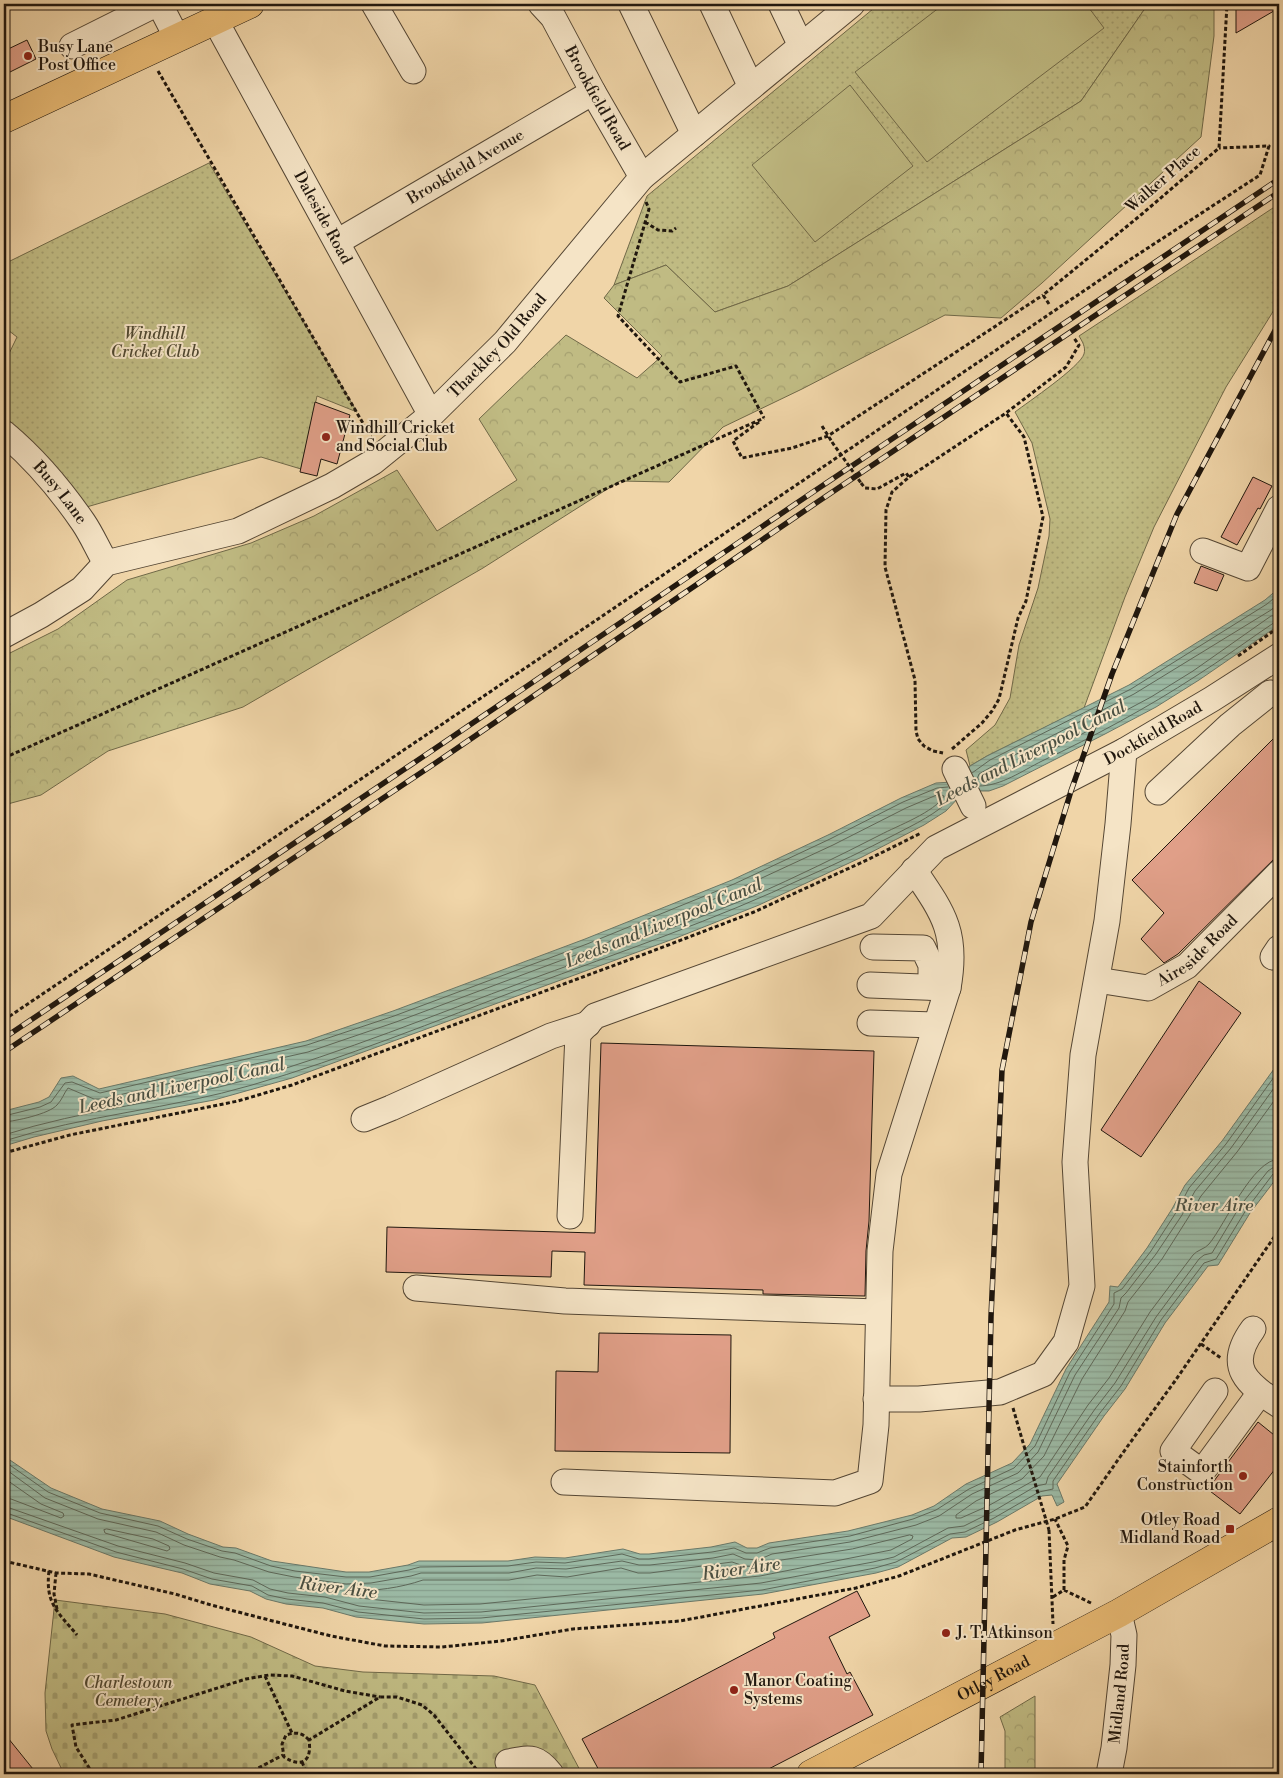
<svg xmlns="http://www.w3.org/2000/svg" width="1283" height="1778" viewBox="0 0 1283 1778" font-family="'Libre Bodoni',serif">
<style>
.green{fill:url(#green-dots);stroke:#706948}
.forest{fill:url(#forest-crowns);stroke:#706948}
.cemetery{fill:url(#cemetery-stones);stroke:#706948}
.pitch{fill:#c0bb83;stroke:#706948}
.water{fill:url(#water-rules);stroke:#6a7868}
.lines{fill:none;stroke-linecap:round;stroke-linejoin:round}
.shore{stroke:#5e6859;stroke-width:1}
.building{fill:#e09f88;stroke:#20170e}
.minor-casing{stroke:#544634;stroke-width:27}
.major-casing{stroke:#20170e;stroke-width:29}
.path{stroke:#20170e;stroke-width:3;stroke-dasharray:4 2.5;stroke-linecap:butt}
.minor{stroke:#f5e4c6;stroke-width:25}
.major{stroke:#e8ba74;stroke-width:28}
.rail-casing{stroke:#20170e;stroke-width:5.5}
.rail{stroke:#f5e4c6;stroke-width:4;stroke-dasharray:11;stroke-linecap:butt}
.path-bridge{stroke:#20170e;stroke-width:3;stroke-dasharray:4 2.5;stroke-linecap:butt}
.poi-dot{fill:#8f2418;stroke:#f5e4c6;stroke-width:2}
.labels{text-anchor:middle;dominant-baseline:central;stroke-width:4;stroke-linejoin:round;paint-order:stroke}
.poi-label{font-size:16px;fill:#20170e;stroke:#f5e4c6;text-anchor:start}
.street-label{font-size:16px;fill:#20170e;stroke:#f5e4c6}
.park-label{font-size:16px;font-style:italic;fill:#504831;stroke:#f5e4c6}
.water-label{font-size:18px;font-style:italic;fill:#4b5042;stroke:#f5e4c6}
</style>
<defs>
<pattern id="green-dots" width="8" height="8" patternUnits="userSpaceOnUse" patternTransform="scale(1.25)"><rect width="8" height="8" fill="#c0bb83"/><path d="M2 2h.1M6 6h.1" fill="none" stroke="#a5a070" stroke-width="1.8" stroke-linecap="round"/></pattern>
<pattern id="forest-crowns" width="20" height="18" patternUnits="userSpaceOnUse" patternTransform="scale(1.25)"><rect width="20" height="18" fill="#c0bb83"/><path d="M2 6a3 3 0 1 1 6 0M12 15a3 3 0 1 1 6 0" fill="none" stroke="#a5a070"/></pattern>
<pattern id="cemetery-stones" width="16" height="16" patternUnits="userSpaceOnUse" patternTransform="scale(1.25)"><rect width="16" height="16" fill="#c0bb83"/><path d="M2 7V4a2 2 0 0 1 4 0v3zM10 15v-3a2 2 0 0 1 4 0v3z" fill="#a5a070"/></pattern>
<pattern id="water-rules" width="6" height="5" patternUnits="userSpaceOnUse" patternTransform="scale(1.25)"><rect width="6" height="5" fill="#9bb9a4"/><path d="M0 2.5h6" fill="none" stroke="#859e8c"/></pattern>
</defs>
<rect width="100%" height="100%" fill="#f0d5a8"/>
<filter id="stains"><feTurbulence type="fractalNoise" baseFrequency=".004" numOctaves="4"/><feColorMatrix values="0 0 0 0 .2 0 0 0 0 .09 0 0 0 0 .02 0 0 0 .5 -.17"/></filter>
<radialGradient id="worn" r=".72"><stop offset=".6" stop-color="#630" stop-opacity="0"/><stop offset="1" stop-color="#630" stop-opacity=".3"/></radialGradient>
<path class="green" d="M879 4H1146V7L1081 101 788 286 715 312 666 265 614 285 647 196Z
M209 163 357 412 317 396 301 469 261 457 83 508 41 451 4 420V364L17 337 4 327V264Z
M1279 204V302L1226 387 1154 527 1125 597 1084 708 987 756 970 766 966 750 995 725 1010 698 1019 645 1038 588 1049 536 1050 519 1032 443 1015 412C1028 402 1080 367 1084 354 1086 347 1082 341 1079 336Z"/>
<path class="forest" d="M1146 4H1214V36L1201 137 1042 283 1001 318 945 315 802 389 723 427 669 482 620 481 483 568 243 707 108 751 41 795 4 805V656L58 629 127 580 251 543 314 516 397 470 437 531 517 480 479 419 566 335 637 378 662 356 604 298 614 285 666 265 715 312 788 286 1081 101 1146 7Z
M1035 1696V1774H1005V1731L1000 1717Z"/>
<path class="cemetery" d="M55 1600 165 1614 251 1637 315 1666 363 1672 494 1676 535 1685 582 1774H64L52 1749 46 1731 45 1693Z"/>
<path class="pitch" d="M944 4H1086L1104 28 927 162 855 72Z
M850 85 913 166 815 242 752 165Z"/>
<path class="water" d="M1279 588V625L1199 680 1156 707 1105 734 1003 786 989 791H969L961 795 946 811 924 825 862 857 759 905 676 938 292 1078 214 1100 102 1121 34 1137 4 1146V1111L39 1102 49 1097 61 1078 73 1076 99 1089 306 1041 393 1011 585 939 732 880 828 835 901 798 936 783 952 782 963 777 970 766 987 756 1129 685 1265 600Z
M1279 1062V1175L1250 1213 1218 1265 1208 1266 1165 1323 1125 1389 1104 1416 1057 1484 1064 1502 1057 1506 1052 1495 1042 1496 997 1522 966 1537 952 1538 898 1567 876 1573 763 1594 482 1623 424 1624 356 1617 323 1608 286 1604 266 1599 250 1591 210 1584 182 1573 114 1557 4 1516V1456L51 1488 102 1509 160 1521 188 1534 223 1547 236 1548 272 1561 346 1572H369L408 1565 419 1561H508L535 1557 565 1558 623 1549 640 1554H649L711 1547 735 1542 747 1548H757L769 1543 848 1531 912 1515 934 1506 966 1484 1012 1463 1030 1444 1066 1369 1109 1302 1110 1286 1118 1287 1147 1248 1172 1209 1185 1185 1222 1141Z"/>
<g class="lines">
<path class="shore" d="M1279 603 1271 610 1134 694 993 766 979 774 977 779 987 780 998 776 1052 750 1151 697 1193 671 1271 616 1279 615
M972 773 990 760 1131 689 1267 604 1279 594
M979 786C1001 786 1022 771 1042 761 1095 736 1147 708 1196 676 1223 659 1248 640 1275 622L1279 621
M1279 1094 1237 1152 1201 1196 1188 1218 1162 1259 1128 1302 1125 1311 1082 1379 1044 1456 1022 1479 976 1501 956 1515V1518H961L988 1506 1040 1477 1088 1405 1109 1378 1150 1312 1193 1255C1197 1250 1205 1249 1209 1244 1225 1225 1252 1160 1279 1159
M4 1116 40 1107 51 1102 65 1083 72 1082 100 1093 307 1045 394 1016 587 944 734 884 830 839 903 802 937 788 948 787
M4 1122C16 1121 49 1114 57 1105 62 1100 64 1093 68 1088L94 1099H101L308 1052 396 1022 589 950 736 890 833 845 906 808 939 794 944 796C935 812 897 826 880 835 839 856 796 877 753 896 678 927 602 953 526 981 434 1015 344 1052 250 1079 169 1102 84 1109 4 1135
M4 1141C85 1115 171 1109 252 1085 345 1058 436 1021 526 987 620 952 715 920 806 877 836 864 865 850 894 835 915 824 937 814 953 797
M4 1461 48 1492 100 1513 158 1526 187 1539 222 1551 235 1553 271 1566 295 1571 346 1577H370L409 1570 420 1567 508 1566 536 1562 565 1563 622 1554 639 1559H649L712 1552 734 1548 746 1553H757L770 1548 850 1536 913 1519 936 1510 969 1489 1014 1468 1035 1446 1070 1372 1114 1304V1293L1122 1289 1151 1251 1177 1211 1189 1188 1226 1144 1279 1070
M4 1468 45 1498 98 1519 156 1532 184 1545 220 1557 234 1560 269 1572 294 1577 346 1584 371 1583 411 1576 421 1573H509L536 1568 566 1569 622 1561 639 1565H650L713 1558 733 1554 745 1559 758 1560 772 1554 850 1542 916 1525 939 1516 972 1494 1018 1473 1038 1452 1075 1375 1119 1308 1121 1298 1126 1293 1156 1254 1182 1215 1195 1191 1231 1148 1279 1081
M4 1478 41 1504 63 1513 64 1516 61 1518 11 1499 4 1498
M4 1506 118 1546 185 1563 214 1573 253 1580 270 1589 288 1593 325 1597 359 1606 424 1613 481 1612 761 1583 873 1562 894 1557 948 1528 964 1526 992 1512 1036 1486 1046 1484 1048 1477 1095 1409 1115 1383 1156 1317 1199 1259 1204 1255 1212 1253 1240 1206 1268 1171 1274 1167 1279 1166
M4 1512 116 1552 183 1569 212 1579 252 1586 268 1595 287 1599 323 1603 358 1612 424 1619 481 1618 762 1590 875 1568 896 1562 950 1534 965 1532 994 1518 1039 1492 1053 1489V1481L1100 1413 1121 1386 1161 1320 1204 1263 1216 1259 1246 1210 1273 1174 1279 1172
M107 1529 153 1539 169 1546 170 1549 167 1551 105 1533 104 1530Z
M910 1535 913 1536 912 1539 891 1550 760 1576 480 1604 424 1605 360 1598 351 1596 349 1594 351 1591C375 1591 400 1588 423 1580H509L537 1575 567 1577 621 1568 638 1573H650L732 1562 744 1566 760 1567 775 1561 852 1549Z"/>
</g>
<path class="building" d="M1236 4H1279V8L1236 33Z
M27 40 36 59 4 75V51Z
M315 402 350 415 337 464 321 459 317 476 300 472Z
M1253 477 1272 486 1260 509 1258 508 1237 545 1221 537Z
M1201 566 1224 575 1217 591 1194 583Z
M1279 733V854L1178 954 1164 963 1141 939 1164 913 1132 880Z
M1199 981 1241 1013 1141 1157 1101 1130Z
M601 1043 874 1051 869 1221 866 1251 865 1296 763 1294V1290L584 1285 585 1252 552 1251 551 1277 386 1272 387 1227 595 1233Z
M599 1333 731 1335 730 1453 555 1451 556 1371 598 1372Z
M1258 1422 1279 1439V1464L1240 1514 1206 1488 1214 1481Z
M857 1591 870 1616 829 1637 847 1674 850 1672 873 1715 759 1774H601L582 1739 775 1638 773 1633Z
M4 1733 37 1774H4Z"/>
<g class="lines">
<defs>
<g id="minor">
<path d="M374 4 413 71"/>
<path id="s1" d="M541 4 553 17 593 92 642 177"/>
<path d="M631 4 694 134"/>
<path d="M712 4 751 87"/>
<path d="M781 4 801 46"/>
<path id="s2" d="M215 20 431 415"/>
<path d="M72 46 156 4 160 5 177 38"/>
<path id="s3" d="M337 242 593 92"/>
<path id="s4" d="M4 433C34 458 61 490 83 522 92 535 98 550 106 563"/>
<path d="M1203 551 1248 568 1279 508"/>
<path id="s5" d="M4 635 41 615 82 589 106 563 238 531 332 486 373 462 431 415 505 342 642 177 852 4"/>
<path d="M955 769 973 806"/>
<path d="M1158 792 1230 725 1270 693"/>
<path d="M873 947 923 948 931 965V987"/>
<path d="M1273 957 1279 948"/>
<path id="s6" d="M1097 980 1148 988 1187 966 1279 873"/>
<path d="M870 985 948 988"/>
<path d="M870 1023 935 1025"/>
<path d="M364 1119 391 1108 551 1036 588 1024"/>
<path id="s7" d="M570 1216 578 1034 595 1016 871 916 936 848 1124 751 1212 699 1279 656"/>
<path d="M416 1288 565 1301 877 1312"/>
<path d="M1253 1329C1225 1367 1247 1384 1279 1405"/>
<path d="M1215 1391 1173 1451 1202 1472 1260 1393"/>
<path d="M876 1399H919L1000 1392 1043 1374 1066 1342 1082 1286 1075 1162 1083 1055 1107 921 1118 824 1124 751"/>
<path d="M564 1482 835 1493 870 1481 876 1425 880 1251 889 1174 948 988C958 933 944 914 914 870"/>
<path d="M508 1762C530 1758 536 1755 551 1774"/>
<path id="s8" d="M1109 1774 1114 1748 1123 1665 1124 1635 1119 1613"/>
</g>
<g id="major">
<path d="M4 119 250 4"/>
<path id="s9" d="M811 1774 1119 1613 1279 1521"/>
</g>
</defs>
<use href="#minor" class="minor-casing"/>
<use href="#major" class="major-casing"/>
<path class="path" d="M158 71 371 437
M646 202 649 209 618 316 680 382 736 366 764 418
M645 222 658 230 672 231 676 228
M1049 304 1043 295 1142 214 1219 148 1227 4
M759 422 733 441 742 458 792 448 828 436 1043 295
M822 426 832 442
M909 477 1006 413 1066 367 1079 345 1074 338
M861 483 865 488 877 489 906 473 909 477 892 492 886 510 885 567 915 680 916 731 918 739 924 746 933 751 943 753
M1238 656 1279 627
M952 749 982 723 992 711 999 699 1018 618 1026 601 1043 517 1024 437 1006 413
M4 758 764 418
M4 1020 1134 257 1260 175 1269 146 1219 148
M4 1153 70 1135 238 1101 292 1085 650 952 754 912 869 859 921 833
M1201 1344 1221 1358
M1013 1408 1024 1446
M1049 1530 1053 1624
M4 1561 56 1573 89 1574 175 1594 211 1605 331 1636 385 1646 442 1647 501 1641 573 1629 680 1621 856 1588 899 1576 1015 1530 1055 1519 1085 1507 1127 1447 1175 1381 1279 1230
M49 1571C45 1604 58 1612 77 1635
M56 1573 54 1594 57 1609
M1064 1590 1091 1603
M1053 1597 1064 1590V1560L1068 1546 1055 1519
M265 1676 292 1733
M309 1740C302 1732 295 1732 286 1735L282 1744 284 1757C303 1769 312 1760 309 1740L380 1697H397L422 1705 434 1715 480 1774
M302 1762 307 1774
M93 1774 76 1747 72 1725 116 1720 246 1679 269 1675 292 1676 345 1691 380 1697
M247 1774 283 1755
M478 1774 491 1770"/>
<use href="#minor" class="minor"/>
<use href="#major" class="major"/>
<defs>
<path id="rail" d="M4 1038 427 754 813 492 1279 179
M4 1052 434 764 819 501 1279 192
M981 1774 991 1317 1002 1070 1031 922 1071 791 1112 674 1177 514 1279 323"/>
</defs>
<use href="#rail" class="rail-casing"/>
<use href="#rail" class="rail"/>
<path class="path-bridge" d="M832 442 861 483
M1024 1446 1049 1530"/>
</g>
<g class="poi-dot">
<circle cx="28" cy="56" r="5"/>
<circle cx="326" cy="437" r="5"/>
<circle cx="1243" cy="1476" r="5"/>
<rect x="1225" y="1524" width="10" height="10" rx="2.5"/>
<circle cx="946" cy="1633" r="5"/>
<circle cx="734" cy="1690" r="5"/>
</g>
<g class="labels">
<g class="poi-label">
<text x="38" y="47">Busy Lane<tspan x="38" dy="18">Post Office</tspan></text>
<text x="336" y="428">Windhill Cricket<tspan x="336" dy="18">and Social Club</tspan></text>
<text x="1233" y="1467" text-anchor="end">Stainforth<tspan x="1233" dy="18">Construction</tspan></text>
<text x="1220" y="1520" text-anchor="end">Otley Road<tspan x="1220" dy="18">Midland Road</tspan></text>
<text x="956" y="1633">J. T. Atkinson</text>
<text x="744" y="1681">Manor Coating<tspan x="744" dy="18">Systems</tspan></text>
</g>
<g class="street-label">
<text stroke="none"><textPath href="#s1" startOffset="110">Brookfield Road</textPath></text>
<text stroke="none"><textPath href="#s3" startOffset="149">Brookfield Avenue</textPath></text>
<text transform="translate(1163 179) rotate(-41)">Walker Place</text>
<text stroke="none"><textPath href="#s2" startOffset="225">Daleside Road</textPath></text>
<text stroke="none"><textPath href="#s5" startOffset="584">Thackley Old Road</textPath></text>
<text stroke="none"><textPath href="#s4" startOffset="82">Busy Lane</textPath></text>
<text stroke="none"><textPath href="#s7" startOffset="840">Dockfield Road</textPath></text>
<text stroke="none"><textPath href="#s6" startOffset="114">Aireside Road</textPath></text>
<text stroke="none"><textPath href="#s9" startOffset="206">Otley Road</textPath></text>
<text stroke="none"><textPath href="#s8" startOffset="81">Midland Road</textPath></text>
</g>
<g class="park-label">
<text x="155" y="334">Windhill<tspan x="155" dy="18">Cricket Club</tspan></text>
<text x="128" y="1683">Charlestown<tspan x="128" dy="18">Cemetery</tspan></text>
</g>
<g class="water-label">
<text transform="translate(1031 753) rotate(-27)">Leeds and Liverpool Canal</text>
<text transform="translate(664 923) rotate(-22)">Leeds and Liverpool Canal</text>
<text transform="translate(182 1086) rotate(-12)">Leeds and Liverpool Canal</text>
<text x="1214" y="1205">River Aire</text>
<text transform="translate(741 1569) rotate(-8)">River Aire</text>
<text transform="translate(338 1588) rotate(7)">River Aire</text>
</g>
</g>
<rect width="1283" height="1778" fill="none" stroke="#f0d5a8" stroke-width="20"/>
<rect x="5" y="5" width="1273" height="1768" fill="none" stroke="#20170e" stroke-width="2.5"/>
<rect x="10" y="10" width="1263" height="1758" fill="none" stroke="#20170e"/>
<rect width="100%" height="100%" filter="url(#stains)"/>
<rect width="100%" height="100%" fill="url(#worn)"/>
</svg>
